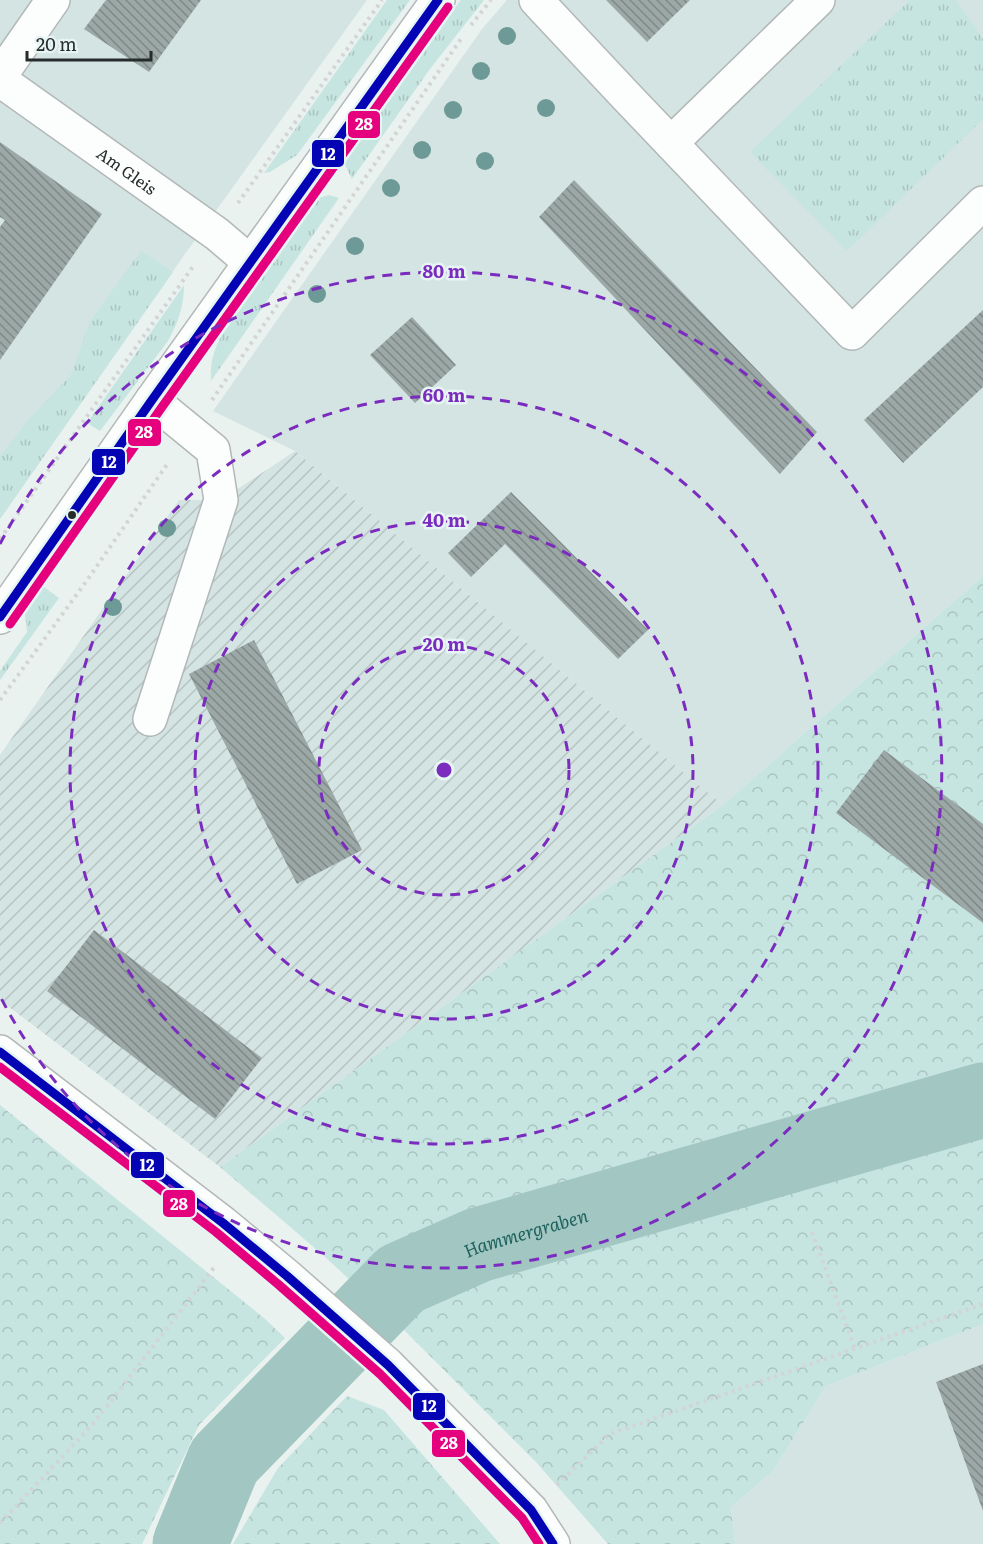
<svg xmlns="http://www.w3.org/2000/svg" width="983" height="1544" viewBox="0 0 983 1544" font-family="Literata,serif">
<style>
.built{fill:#d4e4e2}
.industrial{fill:url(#industrial-furrows)}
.grass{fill:url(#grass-tufts)}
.forest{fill:url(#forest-crowns)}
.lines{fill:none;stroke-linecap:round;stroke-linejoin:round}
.river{stroke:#a2c7c2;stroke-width:75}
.building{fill:url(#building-back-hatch)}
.minor-casing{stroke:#b2b8b7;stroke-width:36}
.path{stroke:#d2d5d4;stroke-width:4;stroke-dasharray:3 4.5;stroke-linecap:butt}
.minor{stroke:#fcfdfd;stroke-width:33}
.bus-1-casing{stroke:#e6f5f3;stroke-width:14}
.bus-2-casing{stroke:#e6f5f3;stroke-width:14}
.bus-1{stroke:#0404b4;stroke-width:9}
.bus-2{stroke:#e5007d;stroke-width:9}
.tree{fill:#6d9996}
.ring{fill:none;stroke:#7b2cbf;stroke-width:3;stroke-dasharray:10 8}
.bus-dot{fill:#262b2b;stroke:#e6f5f3;stroke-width:2}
.labels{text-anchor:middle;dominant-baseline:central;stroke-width:5;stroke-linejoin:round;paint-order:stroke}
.street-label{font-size:16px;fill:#262b2b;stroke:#e6f5f3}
.water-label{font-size:18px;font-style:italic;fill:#20635e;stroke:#e6f5f3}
.centre{fill:#7b2cbf;stroke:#e6f5f3;stroke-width:3}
.ring-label{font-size:18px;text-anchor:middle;font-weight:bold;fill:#7b2cbf;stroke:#e6f5f3;stroke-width:5;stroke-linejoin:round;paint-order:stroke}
.line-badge{stroke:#e6f5f3;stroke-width:2}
.badge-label{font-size:16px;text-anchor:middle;font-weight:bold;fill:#fff}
</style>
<defs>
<pattern id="industrial-furrows" width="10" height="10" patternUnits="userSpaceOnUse" patternTransform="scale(1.5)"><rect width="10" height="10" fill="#d4e4e2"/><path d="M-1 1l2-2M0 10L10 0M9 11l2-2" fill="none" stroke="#b6c4c2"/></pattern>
<pattern id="grass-tufts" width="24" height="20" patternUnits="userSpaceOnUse" patternTransform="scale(1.5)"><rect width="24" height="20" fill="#c6e4e0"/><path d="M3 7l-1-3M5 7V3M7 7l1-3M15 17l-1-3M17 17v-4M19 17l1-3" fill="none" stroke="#aac4c0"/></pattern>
<pattern id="forest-crowns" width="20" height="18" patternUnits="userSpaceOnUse" patternTransform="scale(1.5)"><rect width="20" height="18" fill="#c6e4e0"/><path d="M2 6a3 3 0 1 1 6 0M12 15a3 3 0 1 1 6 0" fill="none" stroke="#aac4c0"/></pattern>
<pattern id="building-back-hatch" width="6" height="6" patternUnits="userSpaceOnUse" patternTransform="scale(1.5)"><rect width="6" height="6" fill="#9ba8a6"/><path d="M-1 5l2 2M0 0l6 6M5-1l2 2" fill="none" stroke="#7e8987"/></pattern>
</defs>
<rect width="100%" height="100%" fill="#eaf2f0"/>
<path class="built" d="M0 0H367L185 254 0 519Z
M507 0H983V576L723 805 295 451 213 411 482 29Z
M983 1324V1544H735L731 1507 773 1471 826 1386Z"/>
<path class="industrial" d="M295 451 723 805 220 1167 0 1000V755L179 500H221Z"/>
<path class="grass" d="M387 0H410L297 155 270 172 264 173Z
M461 0H484L430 69 352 179 344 163 425 47Z
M910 0H956L983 39V119L847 251 750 152Z
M329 195 339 198 211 381C210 363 213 353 221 336L318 198Z
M141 251 173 272 0 519V456L28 420 71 375 90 321Z
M184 285C184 306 178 323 168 341L100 431 87 423Z
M44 587 59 598 0 680V671L27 632 25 614Z"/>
<path class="forest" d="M983 576V1324L826 1386 773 1471 731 1507 735 1544H608L535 1461 406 1332 323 1255 220 1167 723 805Z
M0 1105 264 1318 285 1338 199 1425 142 1544H0Z
M347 1396 384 1410 500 1544H233L278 1468Z"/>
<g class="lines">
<path class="river" id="s1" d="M190 1544 224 1461 401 1279 478 1245 983 1100"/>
</g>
<path class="building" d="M106 0H201L149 72 84 29Z
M606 0H690L647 42Z
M0 142 102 214 0 360V227L5 220 0 217Z
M574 180 817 432 780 474 539 217Z
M983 310V387L903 463 864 420Z
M412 317 456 365 415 403 370 355Z
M511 492 648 630 618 659 505 544 471 577 448 553Z
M254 640 362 850 297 884 189 674Z
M884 750 983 824V923L836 813Z
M94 930 262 1058 215 1119 47 991Z
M983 1364V1511L936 1382Z"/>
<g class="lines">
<defs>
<g id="minor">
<path d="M536 0 625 95 852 333 983 203"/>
<path d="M0 76 53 0"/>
<path id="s2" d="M0 80 217 234 251 263"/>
<path d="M671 143 818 0"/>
<path d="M0 617 152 400 438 0"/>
<path d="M150 719 221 500 213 450 152 400"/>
<path d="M0 1052 223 1223 287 1276 388 1365 531 1510 553 1544"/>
</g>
</defs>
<use href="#minor" class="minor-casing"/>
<path class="path" d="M471 25 491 0
M238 203 382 0
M212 400 463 36
M0 539 194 265
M0 700 88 579 168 463
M812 1232 855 1349
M557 1485 610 1434 983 1304
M0 1523 93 1424 216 1265"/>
<use href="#minor" class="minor"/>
<defs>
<path id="bus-1" d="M0 617 152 400 438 0
M0 1052 223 1223 287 1276 388 1365 531 1510 553 1544"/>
<path id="bus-2" d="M10 624 162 407 448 7
M0 1067 216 1232 279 1285 380 1374 522 1518 539 1544"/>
</defs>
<use href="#bus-1" class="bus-1-casing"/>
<use href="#bus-2" class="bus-2-casing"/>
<use href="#bus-1" class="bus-1"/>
<use href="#bus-2" class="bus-2"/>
</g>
<g class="tree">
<circle cx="507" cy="36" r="9"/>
<circle cx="481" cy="71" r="9"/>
<circle cx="546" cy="108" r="9"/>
<circle cx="453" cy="110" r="9"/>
<circle cx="422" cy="150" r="9"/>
<circle cx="485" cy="161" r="9"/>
<circle cx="391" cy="188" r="9"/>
<circle cx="355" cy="246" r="9"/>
<circle cx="317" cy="294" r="9"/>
<circle cx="167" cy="528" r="9"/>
<circle cx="113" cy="607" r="9"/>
</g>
<g class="ring">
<circle cx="444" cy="770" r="125"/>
<circle cx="444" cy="770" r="249"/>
<circle cx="444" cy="770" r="374"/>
<path d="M0 544A498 498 0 1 1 0 996"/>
</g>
<circle class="bus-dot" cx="72" cy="515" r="5"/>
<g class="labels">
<g class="street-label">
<text stroke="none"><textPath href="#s2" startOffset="156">Am Gleis</textPath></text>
</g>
<g class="water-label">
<text stroke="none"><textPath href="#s1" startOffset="477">Hammergraben</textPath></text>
</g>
</g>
<circle cx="444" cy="770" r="9" class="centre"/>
<g class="ring-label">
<text x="444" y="278">80 m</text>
<text x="444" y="402">60 m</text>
<text x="444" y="527">40 m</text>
<text x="444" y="651">20 m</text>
</g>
<g class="line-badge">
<rect x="347" y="110" width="34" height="29" rx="6" fill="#e5007d"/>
<rect x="311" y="139" width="34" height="29" rx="6" fill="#0404b4"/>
<rect x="127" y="418" width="35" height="29" rx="6" fill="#e5007d"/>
<rect x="91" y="448" width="35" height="28" rx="6" fill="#0404b4"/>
<rect x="130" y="1151" width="35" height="28" rx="6" fill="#0404b4"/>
<rect x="162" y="1189" width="34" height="29" rx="6" fill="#e5007d"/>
<rect x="412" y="1392" width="34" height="29" rx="6" fill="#0404b4"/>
<rect x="431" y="1429" width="35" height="29" rx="6" fill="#e5007d"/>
</g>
<g class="badge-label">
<text x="364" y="130">28</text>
<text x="328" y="160">12</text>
<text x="144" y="438">28</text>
<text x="109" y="468">12</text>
<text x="147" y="1171">12</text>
<text x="179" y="1210">28</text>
<text x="429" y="1412">12</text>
<text x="449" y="1449">28</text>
</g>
<path d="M27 51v9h124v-9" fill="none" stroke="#262b2b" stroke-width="3"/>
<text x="36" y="51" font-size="18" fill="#262b2b" stroke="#e6f5f3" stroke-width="4.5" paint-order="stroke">20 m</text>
</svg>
